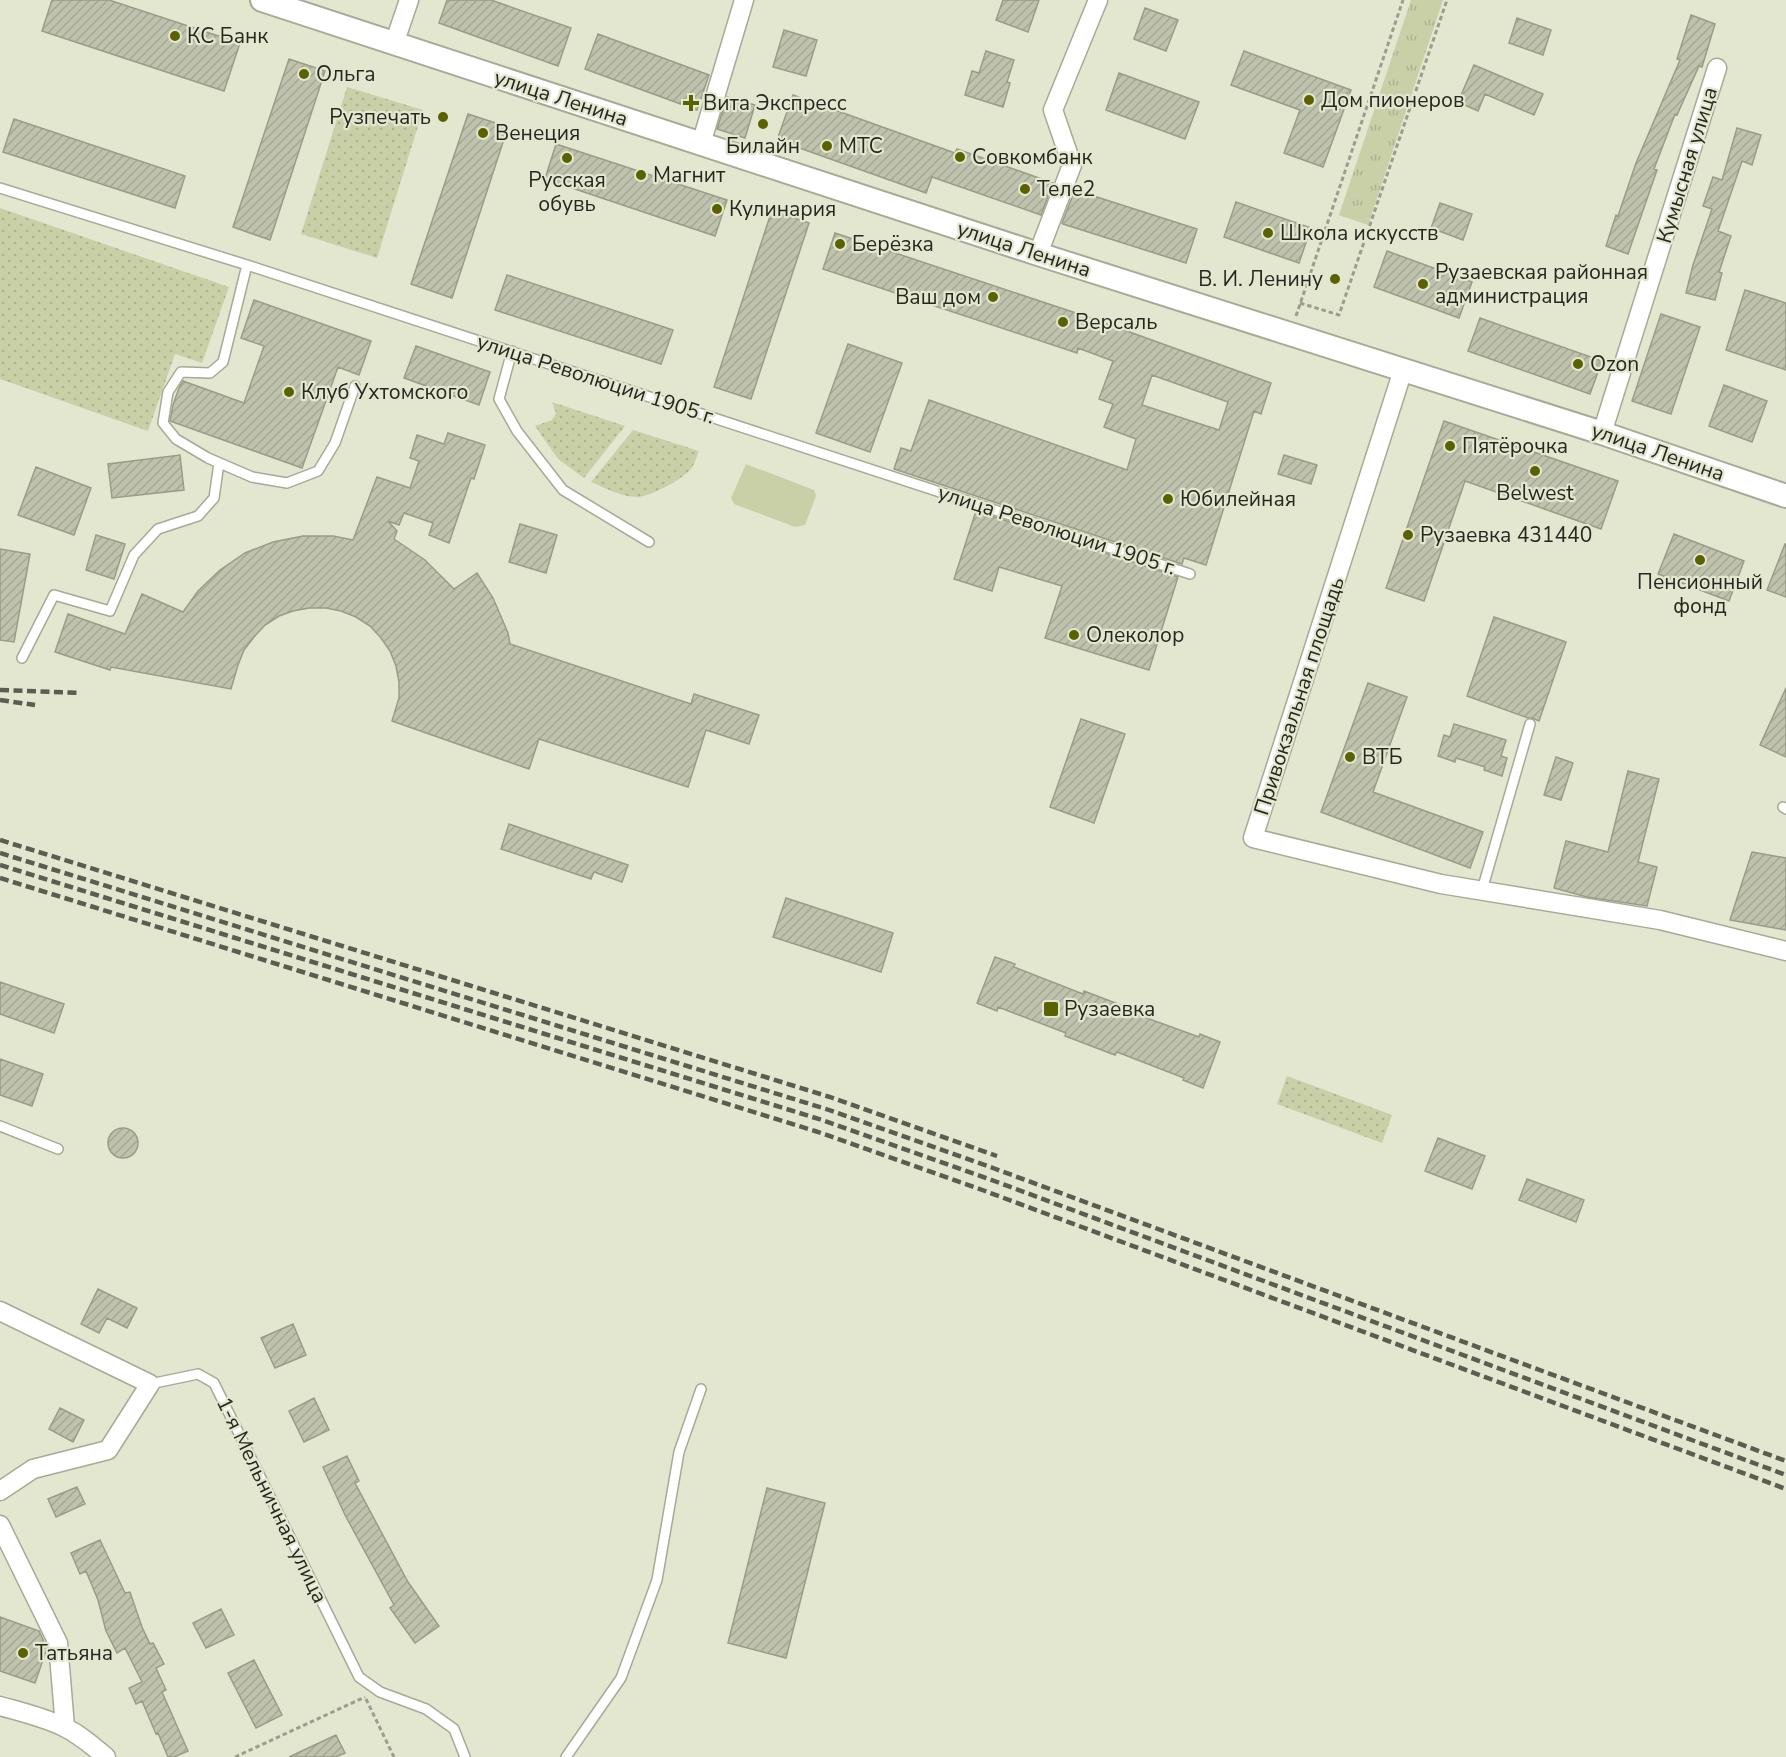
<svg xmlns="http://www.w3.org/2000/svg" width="1786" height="1757" viewBox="0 0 1786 1757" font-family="'Nunito Sans',sans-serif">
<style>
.grass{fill:url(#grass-tufts)}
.park{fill:url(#park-dots)}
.pitch{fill:#c9d0a7}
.building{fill:url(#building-hatch);stroke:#999d87;stroke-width:1.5;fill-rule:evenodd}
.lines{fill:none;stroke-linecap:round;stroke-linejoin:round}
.service-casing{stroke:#a7aa94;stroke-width:12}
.minor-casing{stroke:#a7aa94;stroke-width:21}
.tertiary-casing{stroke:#a7aa94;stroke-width:26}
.path{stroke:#9b9e8c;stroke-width:3;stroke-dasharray:4.5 3;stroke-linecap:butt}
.service{stroke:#fff;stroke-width:9}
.minor{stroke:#fff;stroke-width:18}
.tertiary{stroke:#fff;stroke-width:22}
.rail{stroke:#5a5d50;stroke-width:4.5;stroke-dasharray:9 4.5;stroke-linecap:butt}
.poi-dot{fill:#5a6200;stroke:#e3e7d0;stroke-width:2}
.labels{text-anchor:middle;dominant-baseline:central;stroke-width:4.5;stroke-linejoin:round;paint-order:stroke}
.poi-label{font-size:21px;fill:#26281f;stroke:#e3e7d0;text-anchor:start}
.street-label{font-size:21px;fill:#26281f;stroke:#e3e7d0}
</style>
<defs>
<pattern id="grass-tufts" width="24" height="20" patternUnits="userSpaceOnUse" patternTransform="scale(1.5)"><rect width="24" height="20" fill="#c9d0a7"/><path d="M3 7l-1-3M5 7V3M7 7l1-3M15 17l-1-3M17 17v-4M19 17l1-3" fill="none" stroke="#acb38f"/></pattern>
<pattern id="park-dots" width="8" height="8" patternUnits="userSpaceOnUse" patternTransform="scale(1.5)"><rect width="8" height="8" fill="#c9d0a7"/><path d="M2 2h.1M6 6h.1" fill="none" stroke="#acb38f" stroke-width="1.8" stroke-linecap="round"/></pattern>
<pattern id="building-hatch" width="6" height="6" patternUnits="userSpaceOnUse" patternTransform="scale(1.5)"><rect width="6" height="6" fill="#bfc3ad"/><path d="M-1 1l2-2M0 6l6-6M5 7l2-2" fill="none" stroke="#a4a894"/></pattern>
</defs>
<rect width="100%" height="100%" fill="#e3e7d0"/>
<path class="grass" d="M1411 0H1443L1368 225 1339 215Z"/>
<path class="park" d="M347 87 423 110 377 258 301 234Z
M0 208 229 287 202 363 175 354 148 431 0 379Z
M552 402 625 426 584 478 558 459 535 426 552 420 556 413Z
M633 430 699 451C696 457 695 464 691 469 683 479 650 497 637 497 622 497 605 488 591 482Z
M1287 1076 1392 1115 1382 1143 1277 1104Z"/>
<path class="pitch" d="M746 464 814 490 816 496 805 525 795 527 734 504 731 498Z"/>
<path class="building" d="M52 0H109L240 43 224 91 42 31Z
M447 0H491L571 28 558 66 439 23Z
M1003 0H1039L1028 32 996 20Z
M1145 8 1178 20 1166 51 1134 39Z
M1691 15 1715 24 1702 67 1699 66 1677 115 1675 114 1654 169 1657 170 1628 254 1606 246 1616 215 1618 216 1636 163 1680 60 1677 59Z
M1517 18 1551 30 1543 55 1509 43Z
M784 30 817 40 806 76 773 67Z
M598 34 709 75 697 110 585 69Z
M986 51 1014 60 1007 82 1010 83 1003 107 965 95 972 71 979 73Z
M1244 51 1351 90 1323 167 1284 153 1300 110 1231 85Z
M289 59 325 71 270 240 233 227Z
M1474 65 1543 94 1534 115 1485 94 1478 111 1458 102Z
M1119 73 1199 102 1185 139 1106 110Z
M793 95 955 153 957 149 1053 183 1041 215 932 177 926 193 777 140Z
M727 97 755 105 745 138 717 129Z
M468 114 508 127 452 298 411 284Z
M14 119 185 176 175 208 3 152Z
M1737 128 1761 135 1752 165 1742 161 1718 231 1731 236 1719 272 1722 273 1715 300 1686 293 1693 265 1712 209 1703 206 1713 177 1722 180Z
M556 144 727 200 715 236 545 179Z
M1075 190 1197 229 1186 263 1063 224 1062 223Z
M1236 202 1311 228 1299 263 1224 237Z
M1440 203 1472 214 1463 240 1431 228Z
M772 210 809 223 751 399 714 387Z
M835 233 1088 317 1271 383 1261 414 1254 411 1206 565 1184 558 1182 564 894 469 901 448 911 451 929 400 1127 470 1136 439 1104 427 1113 404 1099 399 1113 361 1078 348 1077 353 823 269ZM1152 375 1228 402 1219 430 1142 405Z
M1387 251 1472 282 1459 318 1374 287Z
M507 275 673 330 661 364 495 310Z
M1745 290 1786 303V370L1726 350Z
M254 300 371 341 359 375 338 367 302 468 170 421 173 405 179 388 183 381 244 403 264 346 241 338Z
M1661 314 1700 327 1671 414 1632 401Z
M1480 318 1602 361 1590 394 1468 351Z
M848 344 902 363 870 452 816 433Z
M416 346 490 372 479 405 404 378Z
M1724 385 1767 401 1752 442 1709 426Z
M1444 421 1618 481 1601 529 1465 481 1424 601 1386 588Z
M448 433 485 445 474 479 471 478 449 543 429 535 433 523 404 513 399 525 388 521 397 531 394 539 425 560 454 589 477 573 493 598 508 633 510 644 691 704 694 694 759 715 749 744 706 730 688 787 539 739 529 769 392 721 399 698V682L396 666 390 651 381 638 370 626 356 617 341 611 326 608H309L293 611 279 616 265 625 254 637 244 650 238 665 231 689 111 667 110 670 55 652 68 614 125 634 142 594 183 612 198 591 220 570 245 553 273 542 303 536H333L353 540 377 477 410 488 419 461 410 458 417 435 444 444Z
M180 455 184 490 112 498 108 464Z
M1284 455 1317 465 1311 484 1278 474Z
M36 467 91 488 74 535 18 515Z
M976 511 1178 577 1149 670 1045 638 1062 586 999 567 992 591 954 579Z
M520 524 557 535 546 573 509 562Z
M1674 534 1744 561 1729 601 1658 574Z
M96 535 125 544 114 579 86 570Z
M1785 544H1786V597L1767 590Z
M0 549 30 554 14 642 0 640Z
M1494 617 1566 642 1539 721 1532 718H1528L1467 696Z
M1368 683 1407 697 1373 792 1483 832 1470 868 1321 812Z
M1786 688V757L1760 745Z
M1081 719 1125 734 1094 823 1050 807Z
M1454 724 1506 740 1501 756 1507 758 1502 776 1484 770 1485 767 1456 758 1455 762 1438 756 1444 735 1450 737Z
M1556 757 1573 763 1561 800 1544 795Z
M1628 771 1659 779 1638 862 1657 867 1647 906 1587 897 1554 888 1566 841 1608 852Z
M509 824 628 865 622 882 594 872 591 879 501 849Z
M1752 852 1786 858V930L1730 920Z
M786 898 893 933 881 972 773 937Z
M995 957 1015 964 1014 967 1083 994 1084 991 1134 1010 1133 1013 1199 1037 1200 1034 1220 1042 1203 1088 1183 1080 1184 1078 1117 1052 1115 1055 1065 1036 1066 1033 998 1007 997 1011 977 1003Z
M0 982 64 1004 54 1033 0 1014Z
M0 1059 43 1074 32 1106 0 1095Z
M108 1143a15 15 0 1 1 30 0a15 15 0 1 1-30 0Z
M1438 1138 1485 1156 1472 1189 1425 1171Z
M1527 1179 1584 1200 1576 1222 1519 1200Z
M98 1289 137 1308 127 1328 107 1318 99 1333 81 1324Z
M293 1324 306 1355 275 1368 261 1338Z
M314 1398 329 1430 304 1442 289 1411Z
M60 1408 84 1420 73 1442 49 1429Z
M347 1456 359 1481 355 1483 408 1582 439 1626 415 1643 390 1608 394 1605 345 1515 323 1467Z
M77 1487 85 1504 56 1517 48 1499Z
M767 1488 825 1503 786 1658 728 1643Z
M100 1540 125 1593 130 1592 142 1627 150 1644 153 1643 164 1664 156 1668 166 1690 162 1692 188 1751 174 1757H168L158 1733 156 1734 142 1701 136 1704 129 1688 142 1682 125 1648 117 1653 106 1631 98 1600 86 1571 80 1574 71 1553Z
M221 1609 234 1635 206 1648 193 1623Z
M0 1617 39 1631 47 1648 35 1683 0 1671Z
M254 1660 282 1715 256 1728 228 1673Z
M336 1735 345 1753 335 1757H289Z"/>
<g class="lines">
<defs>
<path id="service" d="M0 188 247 265 1190 574
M247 265 223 362 210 373 181 372 168 392 163 423 176 439 208 458 252 477 287 483 318 471 335 443 355 386
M512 351 499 399 517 431 563 490 649 542
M22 658 54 595 110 611 134 555 158 529 198 516 214 498 219 463
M1783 807 1786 809
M1482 890 1530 724
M0 1126 58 1149
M150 1384 198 1374 214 1383 359 1677 380 1692 426 1709 454 1729 465 1757
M566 1757 621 1678 657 1580 679 1452 701 1389"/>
<path id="minor" d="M394 44 409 0
M701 144 744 0
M1038 254 1072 165 1053 110 1098 0
M1403 370 1253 838 1441 884 1660 920 1786 951
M1602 433 1717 68
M0 1311 150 1384 108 1450 33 1469 0 1491
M0 1525 58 1643 65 1727
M0 1706C21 1712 43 1717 64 1727 79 1734 93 1746 106 1757"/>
<path id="tertiary" d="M262 0 1038 254 1602 433 1786 496"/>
</defs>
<use href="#service" class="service-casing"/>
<use href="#minor" class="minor-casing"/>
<use href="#tertiary" class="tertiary-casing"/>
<path class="path" d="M1300 303 1339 315 1447 0
M1296 316 1403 0
M366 1699 394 1757
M235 1757 365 1697"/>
<use href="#service" class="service"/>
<use href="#minor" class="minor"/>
<use href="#tertiary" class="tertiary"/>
<path class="rail" d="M0 690 80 693
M0 700 35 705
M0 840 830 1097 997 1156
M0 853 826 1109 993 1168 1786 1461
M0 865 822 1120 989 1179 1786 1475
M0 878 818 1132 985 1191 1786 1489"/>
</g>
<g class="poi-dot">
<circle cx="175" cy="36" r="6"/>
<circle cx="304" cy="74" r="6"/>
<circle cx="1309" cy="100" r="6"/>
<path d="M688 94h6v6h6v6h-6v6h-6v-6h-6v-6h6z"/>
<circle cx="443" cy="117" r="6"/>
<circle cx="763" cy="124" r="6"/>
<circle cx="483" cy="133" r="6"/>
<circle cx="827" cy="146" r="6"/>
<circle cx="960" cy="157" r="6"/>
<circle cx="567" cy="158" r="6"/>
<circle cx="641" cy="175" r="6"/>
<circle cx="1025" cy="189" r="6"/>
<circle cx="717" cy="209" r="6"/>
<circle cx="1268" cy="233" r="6"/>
<circle cx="840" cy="244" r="6"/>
<circle cx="1335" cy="279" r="6"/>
<circle cx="1423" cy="284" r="6"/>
<circle cx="993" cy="297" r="6"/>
<circle cx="1063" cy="322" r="6"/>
<circle cx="1578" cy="364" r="6"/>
<circle cx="289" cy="392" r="6"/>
<circle cx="1450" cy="446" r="6"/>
<circle cx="1535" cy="471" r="6"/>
<circle cx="1168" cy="499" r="6"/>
<circle cx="1408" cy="535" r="6"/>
<circle cx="1700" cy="560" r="6"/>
<circle cx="1074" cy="635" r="6"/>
<circle cx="1350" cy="757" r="6"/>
<rect x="1043" y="1001" width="16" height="16" rx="3"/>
<circle cx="23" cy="1653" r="6"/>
</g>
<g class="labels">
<g class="poi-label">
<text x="187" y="36">КС Банк</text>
<text x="316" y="74">Ольга</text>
<text x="1321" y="100">Дом пионеров</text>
<text x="703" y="103">Вита Экспресс</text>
<text x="431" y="117" text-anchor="end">Рузпечать</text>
<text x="495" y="133">Венеция</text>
<text x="763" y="146" text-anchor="middle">Билайн</text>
<text x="839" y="146">МТС</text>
<text x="972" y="157">Совкомбанк</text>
<text x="653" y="175">Магнит</text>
<text x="567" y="180" text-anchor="middle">Русская<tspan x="567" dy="24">обувь</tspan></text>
<text x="1037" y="189">Теле2</text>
<text x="729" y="209">Кулинария</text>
<text x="1280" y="233">Школа искусств</text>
<text x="852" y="244">Берёзка</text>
<text x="1435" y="272">Рузаевская районная<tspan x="1435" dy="24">администрация</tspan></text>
<text x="1323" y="279" text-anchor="end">В. И. Ленину</text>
<text x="981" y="297" text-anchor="end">Ваш дом</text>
<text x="1075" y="322">Версаль</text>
<text x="1590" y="364">Ozon</text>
<text x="301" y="392">Клуб Ухтомского</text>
<text x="1462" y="446">Пятёрочка</text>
<text x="1535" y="493" text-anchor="middle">Belwest</text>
<text x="1180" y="499">Юбилейная</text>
<text x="1420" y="535">Рузаевка 431440</text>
<text x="1700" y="582" text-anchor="middle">Пенсионный<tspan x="1700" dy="24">фонд</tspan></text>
<text x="1086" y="635">Олеколор</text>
<text x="1362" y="757">ВТБ</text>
<text x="1064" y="1009">Рузаевка</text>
<text x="35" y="1653">Татьяна</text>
</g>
<g class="street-label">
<text transform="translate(561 98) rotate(18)">улица Ленина</text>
<text transform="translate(1687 165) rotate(-73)">Кумысная улица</text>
<text transform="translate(1024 249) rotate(18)">улица Ленина</text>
<text transform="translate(596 379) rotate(18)">улица Революции 1905 г.</text>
<text transform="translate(1658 452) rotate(19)">улица Ленина</text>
<text transform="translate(1057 530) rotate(18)">улица Революции 1905 г.</text>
<text transform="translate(1299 696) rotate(-72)">Привокзальная площадь</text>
<text transform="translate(272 1500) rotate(64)">1-я Мельничная улица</text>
</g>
</g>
</svg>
